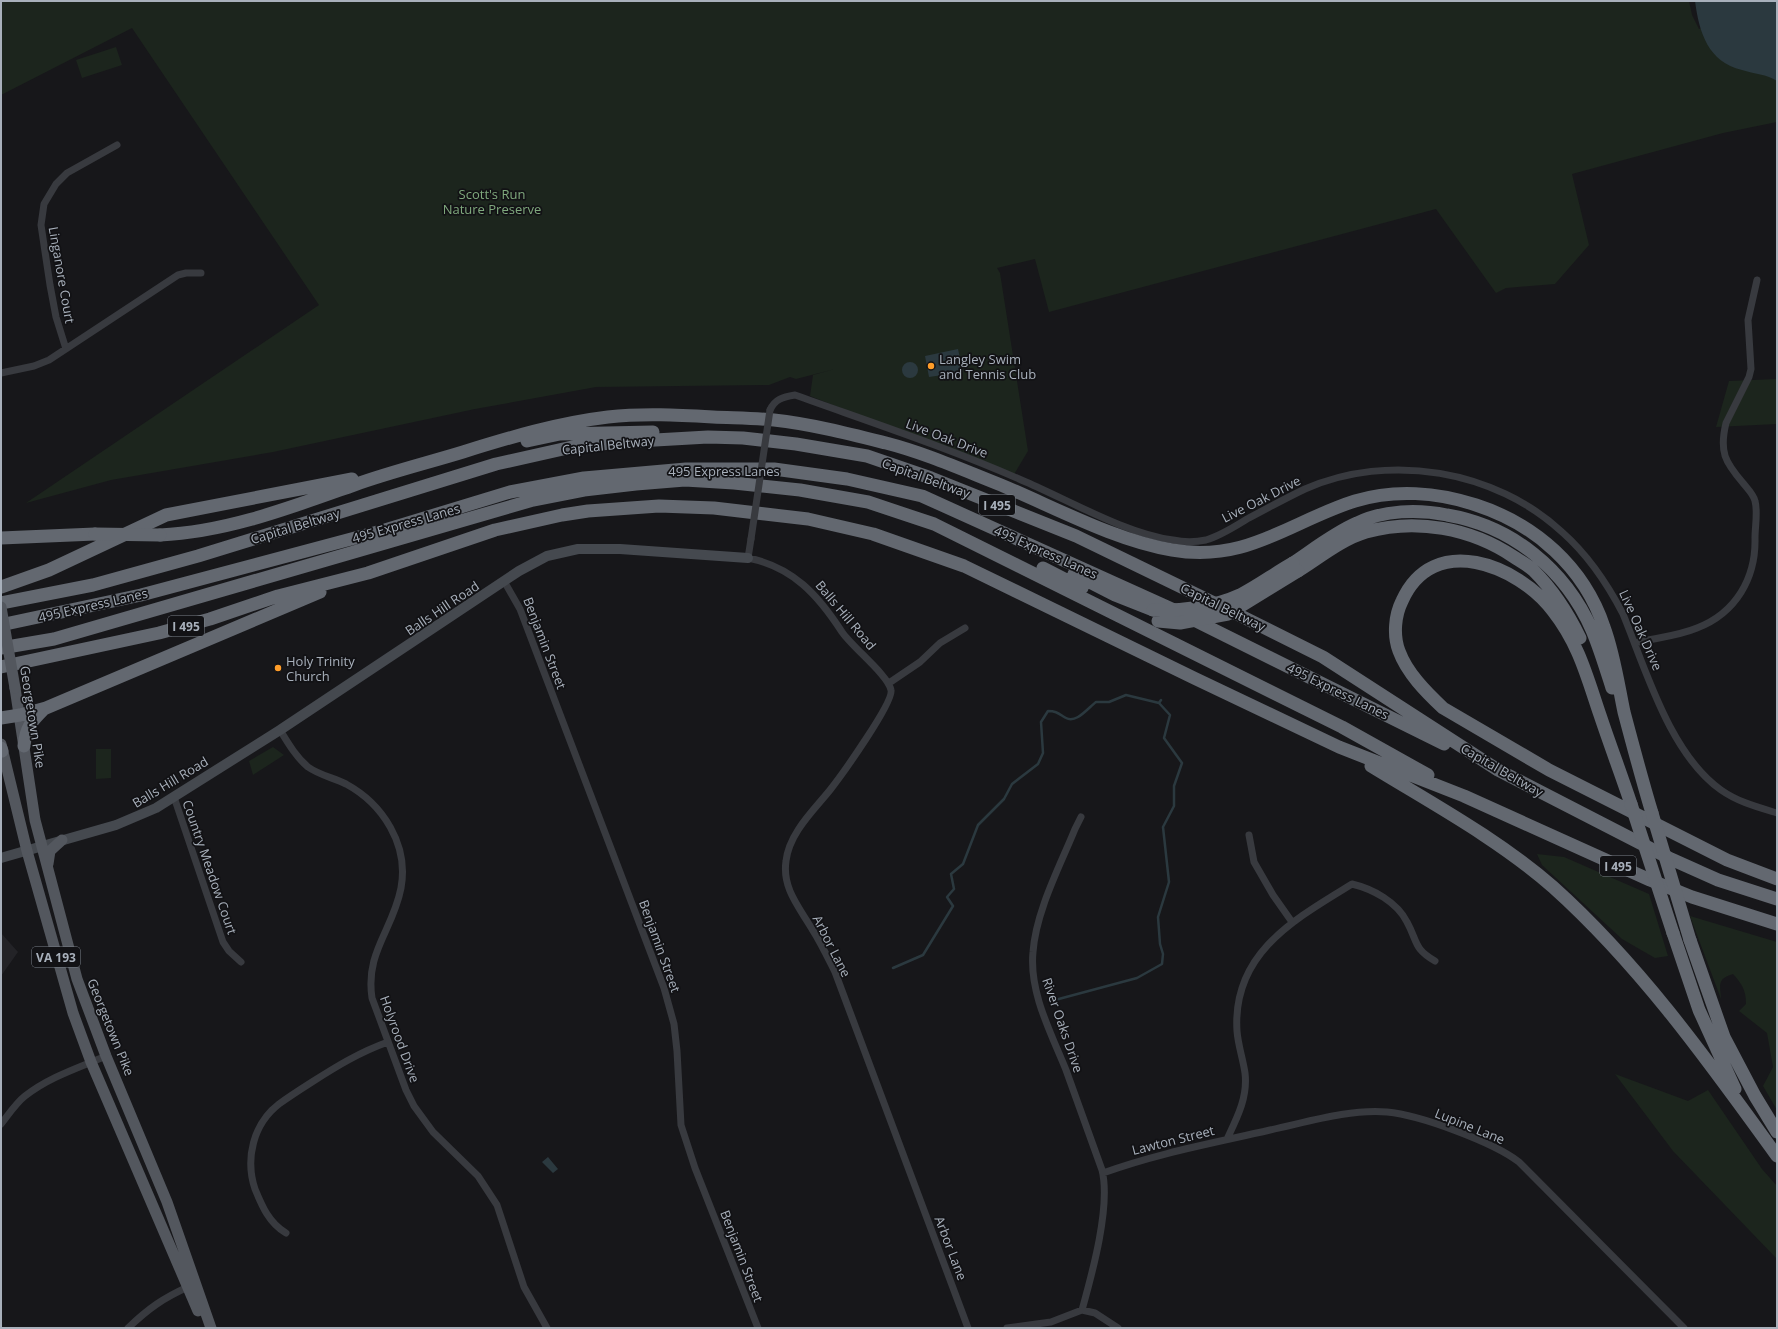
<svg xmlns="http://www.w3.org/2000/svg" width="1778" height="1329" viewBox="0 0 1778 1329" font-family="'Open Sans',sans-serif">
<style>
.built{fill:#232327}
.green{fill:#1c251d}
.water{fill:#2b393f}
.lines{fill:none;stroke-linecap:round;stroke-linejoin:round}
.stream{stroke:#2b393f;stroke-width:2.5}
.street{stroke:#383a3f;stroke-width:7}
.secondary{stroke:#45494f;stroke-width:10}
.primary{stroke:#53575e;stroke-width:11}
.highway{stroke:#636870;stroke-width:13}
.street-bridge{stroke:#383a3f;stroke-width:7}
.primary-bridge{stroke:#53575e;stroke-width:11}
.highway-bridge{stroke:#636870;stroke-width:13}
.poi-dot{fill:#ff9d29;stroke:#121215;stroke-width:1.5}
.labels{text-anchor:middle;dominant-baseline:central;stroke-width:3.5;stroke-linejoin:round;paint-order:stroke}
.shield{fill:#121215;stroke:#7b8189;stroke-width:1}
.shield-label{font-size:12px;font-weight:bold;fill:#a8b0bb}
.park-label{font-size:13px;fill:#7fa87d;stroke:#121215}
.street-label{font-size:13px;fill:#a8b0bb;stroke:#121215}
.poi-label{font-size:13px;fill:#a8b0bb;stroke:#121215;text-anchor:start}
</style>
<rect width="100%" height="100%" fill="#17171a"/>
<path class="built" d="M1 933 18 952 1 976Z"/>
<path class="green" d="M1 1H1689L1692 15 1699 29 1715 24 1777 37V122L1723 133 1572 174 1589 245 1555 284 1506 288 1496 293 1436 209 1049 312 1035 259 997 268 1000 273 1028 451 1013 476 810 396 813 375 835 369 796 379 790 377 769 385 596 387 475 409 273 452 111 480 26 503 319 305 132 28 1 95Z
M116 47 122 65 82 78 76 60Z
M1777 379V424L1716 427 1729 381Z
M273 747 284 755 253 775 249 761Z
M96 749H111V778L96 779Z
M1537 854 1564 857 1649 894 1668 956 1655 958 1622 939 1542 865Z
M1690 916 1777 942V1110L1763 1086 1773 1067 1767 1033 1739 1011 1746 1004C1746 990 1742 984 1733 974 1717 979 1720 984 1721 999Z
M1615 1074 1688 1101 1708 1090 1762 1169 1777 1186V1259L1673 1151Z"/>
<path class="water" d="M1695 1H1777V81C1767 74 1754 74 1742 70 1708 62 1699 32 1695 1Z
M958 349 963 372 929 377 925 356Z
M902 370a8 8 0 1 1 16 0a8 8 0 1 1-16 0Z
M548 1157 558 1169 553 1173 542 1162Z"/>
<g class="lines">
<path class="stream" d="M893 968 923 955 953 906 947 897 954 889 951 874 963 864 978 825 1004 799 1012 784 1038 764 1043 753 1041 722 1048 711C1057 711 1059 714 1066 718 1076 724 1088 708 1096 702H1109L1126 695 1159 703 1161 700
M1055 1000 1137 978 1162 964 1163 954 1160 944 1158 917 1169 882 1163 827 1174 806V786L1182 763 1164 738 1170 715 1159 703"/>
<path class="street" d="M66 349 56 317 50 285 41 225 44 204 56 184 67 173 117 145
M1 373 34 366 49 360 178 275 186 273H201
M770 410C775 399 783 397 795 395 873 423 952 449 1026 482 1070 501 1127 534 1173 540 1183 542 1196 542 1206 540 1220 536 1234 527 1247 519 1266 509 1286 498 1305 489 1389 452 1495 470 1562 532 1588 555 1607 583 1623 614 1646 670 1670 754 1721 790 1738 802 1757 807 1777 813
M751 539 748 558C793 567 818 595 842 632 853 648 888 675 891 690 894 702 841 776 830 790 814 810 789 833 786 861 782 888 799 907 812 929 821 943 828 958 835 972L968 1328
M504 581 520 609 664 988 674 1024 677 1051 681 1125 695 1168 758 1328
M1635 643C1655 638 1678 636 1697 628 1736 613 1756 578 1755 538 1755 526 1758 512 1755 501 1754 495 1747 488 1743 483 1725 462 1719 452 1726 423L1749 377 1751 369 1748 320 1757 280
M889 683 920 662 940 643 965 628
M280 730C288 743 296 757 308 767 319 775 334 778 346 784 383 804 409 845 401 888 393 930 365 952 372 998L406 1090 414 1106 433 1132 478 1176 497 1205 524 1287 547 1328
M174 797 223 942 229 951 241 962
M1081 817 1075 829C1060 866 1036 911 1033 952 1029 992 1051 1033 1066 1070 1078 1103 1090 1137 1102 1170 1111 1206 1092 1274 1082 1310
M1249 835 1254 862 1273 895 1292 922
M1 1124C9 1114 16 1103 25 1096 49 1077 78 1068 106 1056
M1227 1139C1237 1118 1248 1097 1245 1073 1243 1059 1238 1045 1237 1031 1232 953 1295 919 1352 884 1373 889 1397 902 1407 922 1418 942 1413 948 1435 961
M1103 1173C1158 1153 1214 1143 1270 1130 1308 1122 1348 1109 1387 1112 1420 1115 1493 1142 1519 1162L1684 1328
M286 1233C269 1223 262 1206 255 1189 245 1159 253 1124 279 1104 290 1096 301 1089 312 1082 337 1066 360 1052 388 1042
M128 1328C148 1309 163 1298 188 1287
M1007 1328 1051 1322 1082 1310 1095 1313 1118 1328"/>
<path class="secondary" d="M1 858 116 825 156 808 280 730 519 571 547 556 578 549H620L748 558"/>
<path class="primary" d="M15 688 35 820 77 979 106 1056 167 1202 211 1328
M1 744 27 851 73 1013 91 1062 198 1311
M48 864 50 851 62 840"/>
<path class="highway" d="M527 441 560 434 653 432
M160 535C227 532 292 507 354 485 390 472 427 463 463 452 511 437 558 423 608 417 643 413 678 415 713 417 733 418 754 418 774 420 811 424 850 434 886 443 925 453 963 470 1001 485 1054 507 1116 541 1172 550 1247 563 1289 522 1355 501 1394 489 1437 492 1476 505 1535 524 1584 567 1604 627 1614 654 1618 683 1624 712 1633 746 1642 780 1652 813
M1 538 95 534
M1293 563C1314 549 1334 533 1357 523 1384 510 1418 509 1447 515 1512 526 1565 569 1592 630 1600 649 1606 669 1612 688
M1043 568 1082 588
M1298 571C1319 558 1342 539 1366 532 1416 518 1471 528 1514 557 1520 561 1528 565 1534 571 1553 590 1568 613 1580 638
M1074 574 1115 595 1153 610
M1 587 49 570 166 515 352 479
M1 603 93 585 198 556 496 464 572 447 620 442 708 437 743 438 796 444 867 456 931 478 1076 536 1241 616 1323 657 1498 770 1671 859 1718 880 1777 899
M1 625 141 595 385 530 510 492 584 478 686 469H774L847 479 922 496 1176 611 1444 744
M1 648 54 639 533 500 584 490 636 484 685 480 734 483 800 490 868 502 934 524 1342 727 1428 775
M1 667 159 633 210 619 278 596 368 573 495 530 562 515 588 511 659 506 714 508 808 519 873 534 964 566 1194 678 1339 747 1464 796 1650 880 1692 897 1777 924
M1 718 20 715 46 708 320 592
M24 746C26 727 31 722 44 709
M1 748 2 751
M1371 766C1433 804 1498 839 1553 887 1640 965 1709 1062 1777 1156
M1631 804C1621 774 1610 745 1600 715 1587 677 1579 644 1553 611 1518 565 1433 531 1402 601 1395 615 1393 635 1399 651 1407 673 1426 692 1443 708L1549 770 1727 860 1777 879
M1673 933 1699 1010 1735 1089
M1690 940 1724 1037 1755 1096 1777 1132"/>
<path class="street-bridge" d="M751 539 770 410"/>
<path class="primary-bridge" d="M1 607 15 688"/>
<path class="highway-bridge" d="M95 534 160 535
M1153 610C1181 611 1214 607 1240 595 1258 586 1275 573 1293 563
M1158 621 1180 623 1228 614 1298 571
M1631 804 1673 933
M1652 813 1690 940"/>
</g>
<g class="poi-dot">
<circle cx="931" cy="366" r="4"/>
<circle cx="278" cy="668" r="4"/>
</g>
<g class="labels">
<g class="shield">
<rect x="979" y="495" width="36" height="20" rx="3"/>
<rect x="168" y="616" width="36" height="20" rx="3"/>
<rect x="1600" y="856" width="36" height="20" rx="3"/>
<rect x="32" y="947" width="48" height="20" rx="3"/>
</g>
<g class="shield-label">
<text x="997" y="505">I 495</text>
<text x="186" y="626">I 495</text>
<text x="1618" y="866">I 495</text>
<text x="56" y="957">VA 193</text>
</g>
<g class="park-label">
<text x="492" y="194">Scott's Run<tspan x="492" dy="15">Nature Preserve</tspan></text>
</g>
<g class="street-label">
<text transform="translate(62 275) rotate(80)">Linganore Court</text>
<text transform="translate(947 438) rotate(21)">Live Oak Drive</text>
<text transform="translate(608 445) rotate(-6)">Capital Beltway</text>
<text x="724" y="471">495 Express Lanes</text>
<text transform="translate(926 478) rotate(20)">Capital Beltway</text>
<text transform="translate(1261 499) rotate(-27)">Live Oak Drive</text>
<text transform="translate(406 523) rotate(-16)">495 Express Lanes</text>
<text transform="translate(295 526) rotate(-17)">Capital Beltway</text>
<text transform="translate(1046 552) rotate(24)">495 Express Lanes</text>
<text transform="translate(93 605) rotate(-13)">495 Express Lanes</text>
<text transform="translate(1223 607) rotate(26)">Capital Beltway</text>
<text transform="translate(442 608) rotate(-34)">Balls Hill Road</text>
<text transform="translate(846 615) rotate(50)">Balls Hill Road</text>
<text transform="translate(1641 630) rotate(66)">Live Oak Drive</text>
<text transform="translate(545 643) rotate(69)">Benjamin Street</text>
<text transform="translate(1338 691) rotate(26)">495 Express Lanes</text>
<text transform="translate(33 717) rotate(81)">Georgetown Pike</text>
<text transform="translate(1502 770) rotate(30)">Capital Beltway</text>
<text transform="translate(170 782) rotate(-31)">Balls Hill Road</text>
<text transform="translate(210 867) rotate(71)">Country Meadow Court</text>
<text transform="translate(660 946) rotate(70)">Benjamin Street</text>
<text transform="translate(832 946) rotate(63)">Arbor Lane</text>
<text transform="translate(1063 1025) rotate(71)">River Oaks Drive</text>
<text transform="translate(111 1027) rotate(68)">Georgetown Pike</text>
<text transform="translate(400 1039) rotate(70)">Holyrood Drive</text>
<text transform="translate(1470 1126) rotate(22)">Lupine Lane</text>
<text transform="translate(1173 1140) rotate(-14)">Lawton Street</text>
<text transform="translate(951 1248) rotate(69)">Arbor Lane</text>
<text transform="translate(742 1256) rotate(69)">Benjamin Street</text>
</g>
<g class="poi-label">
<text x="939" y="359">Langley Swim<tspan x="939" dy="15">and Tennis Club</tspan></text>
<text x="286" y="661">Holy Trinity<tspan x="286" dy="15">Church</tspan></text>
</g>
</g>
<rect width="1778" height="1329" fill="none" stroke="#a8b0bb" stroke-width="4"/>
</svg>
